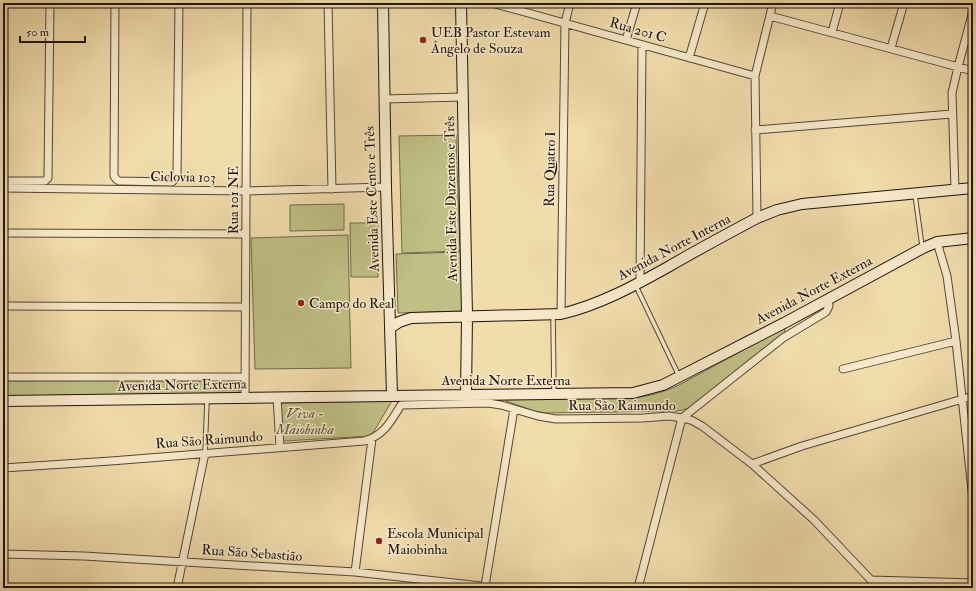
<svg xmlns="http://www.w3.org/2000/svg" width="976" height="591" viewBox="0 0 976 591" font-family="'IM FELL Double Pica',serif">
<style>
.green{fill:#bfbf86;stroke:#6f6a4a}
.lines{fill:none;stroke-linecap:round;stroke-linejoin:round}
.lane-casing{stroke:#544635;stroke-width:5.5}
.street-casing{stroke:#544635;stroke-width:9}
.secondary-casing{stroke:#1f140d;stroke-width:12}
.lane{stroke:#f6e8c9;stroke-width:3.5}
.street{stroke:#f6e8c9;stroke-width:7}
.secondary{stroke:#f6e8c9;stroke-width:10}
.poi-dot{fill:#8f2418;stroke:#f6e8c9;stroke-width:1.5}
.labels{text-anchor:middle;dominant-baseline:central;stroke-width:3;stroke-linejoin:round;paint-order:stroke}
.street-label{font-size:14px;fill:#1f140d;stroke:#f6e8c9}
.poi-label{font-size:14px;fill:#1f140d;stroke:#f6e8c9;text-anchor:start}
.park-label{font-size:14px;font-style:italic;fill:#575037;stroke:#f6e8c9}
</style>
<rect width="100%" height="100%" fill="#f1dcac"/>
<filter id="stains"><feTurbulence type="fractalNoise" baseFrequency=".005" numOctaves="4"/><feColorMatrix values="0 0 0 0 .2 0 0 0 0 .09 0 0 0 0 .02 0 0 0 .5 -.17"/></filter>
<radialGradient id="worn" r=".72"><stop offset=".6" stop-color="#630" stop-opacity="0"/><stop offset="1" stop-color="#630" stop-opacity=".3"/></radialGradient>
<path class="green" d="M456 135 460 251 402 253 399 136Z
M344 204V230L290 231V205Z
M350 223H378V277H351Z
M348 235 351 368 255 369 251 238Z
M462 252 464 311 398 313 396 254Z
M784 328 785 332 694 405C688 409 684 410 677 411L546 413 534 411 506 401V399L640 397C654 395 666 391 679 385Z
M239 380V393L3 396V381Z
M392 401 371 436 283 441 281 403Z"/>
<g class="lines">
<defs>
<path id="lane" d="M915 195 922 246
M636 286 679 376
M553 316 554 393
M205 453 207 400"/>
<path id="street" d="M115 3 114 176 116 179 119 181 172 182 176 178 177 175 179 3
M328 3 332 189
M492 3 755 76
M770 16 973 71
M832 32 840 3
M626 40 637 3
M891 48 904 3
M689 58 705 3
M384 99 463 97
M755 130 952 114
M3 181H45L48 178 50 3
M3 188 246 191 386 187
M955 190 952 93 958 67 973 11
M757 218 755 76 773 3
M3 233 245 234
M937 242 947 276 956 341 973 500
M640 282 642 45
M3 306 245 307
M561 314 565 23 570 3
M843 369 956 341
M3 377H245
M277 397 280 447
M245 398 247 3
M682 418 783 338 826 312 829 306 828 299
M752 464 802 446 973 396
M3 468 111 461 364 441C384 436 391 421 401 405L488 403 501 405 538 416 556 419 643 418 669 416 682 418 691 420 702 426 752 464 814 520 871 580 875 588
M3 554 84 556 355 572 499 588
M355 572 372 439
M871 580 973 583
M485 586 514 409
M177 588 205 453
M638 588 682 418"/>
<path id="secondary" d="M383 3 386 187 392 395
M461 3 467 316 466 394
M390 328 399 322 411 318 561 314C599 305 634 286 668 267 697 250 727 234 757 218L777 210 802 204 973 188
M3 401 633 393 663 385 786 322 923 248 937 242 973 238"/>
</defs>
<use href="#lane" class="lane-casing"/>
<use href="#street" class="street-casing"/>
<use href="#secondary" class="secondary-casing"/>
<use href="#lane" class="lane"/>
<use href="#street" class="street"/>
<use href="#secondary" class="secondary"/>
</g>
<g class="poi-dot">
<circle cx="423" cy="40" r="4"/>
<circle cx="301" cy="303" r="4"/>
<circle cx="379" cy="541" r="4"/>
</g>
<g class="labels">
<g class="street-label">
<text transform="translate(638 30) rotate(16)">Rua 201 C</text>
<text transform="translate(550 169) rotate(-89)">Rua Quatro I</text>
<text transform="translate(183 177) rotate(1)">Ciclovia 103</text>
<text transform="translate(372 199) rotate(-92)">Avenida Este Cento e Três</text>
<text transform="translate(451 199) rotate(-91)">Avenida Este Duzentos e Três</text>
<text transform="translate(233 200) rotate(-90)">Rua 101 NE</text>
<text transform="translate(674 247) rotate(-28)">Avenida Norte Interna</text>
<text transform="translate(814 290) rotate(-28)">Avenida Norte Externa</text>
<text x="506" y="380">Avenida Norte Externa</text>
<text transform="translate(182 385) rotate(-1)">Avenida Norte Externa</text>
<text x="622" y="405">Rua São Raimundo</text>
<text transform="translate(209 440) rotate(-4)">Rua São Raimundo</text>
<text transform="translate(252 553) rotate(4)">Rua São Sebastião</text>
</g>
<g class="poi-label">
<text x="431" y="32">UEB Pastor Estevam<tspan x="431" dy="16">Ângelo de Souza</tspan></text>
<text x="309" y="303">Campo do Real</text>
<text x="387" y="533">Escola Municipal<tspan x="387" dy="16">Maiobinha</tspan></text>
</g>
<g class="park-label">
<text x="305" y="413">Viva -<tspan x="305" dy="16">Maiobinha</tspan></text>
</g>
</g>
<rect width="976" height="591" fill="none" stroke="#f1dcac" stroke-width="16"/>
<rect x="4" y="4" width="968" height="583" fill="none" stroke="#1f140d" stroke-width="2"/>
<rect x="8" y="8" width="960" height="575" fill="none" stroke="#1f140d"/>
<path d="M20 36v6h65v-6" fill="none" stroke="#1f140d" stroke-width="2"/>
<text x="26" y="36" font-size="12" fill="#1f140d" stroke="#f6e8c9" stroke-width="3" paint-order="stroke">50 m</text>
<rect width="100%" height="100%" filter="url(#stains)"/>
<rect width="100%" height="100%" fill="url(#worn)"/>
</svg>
